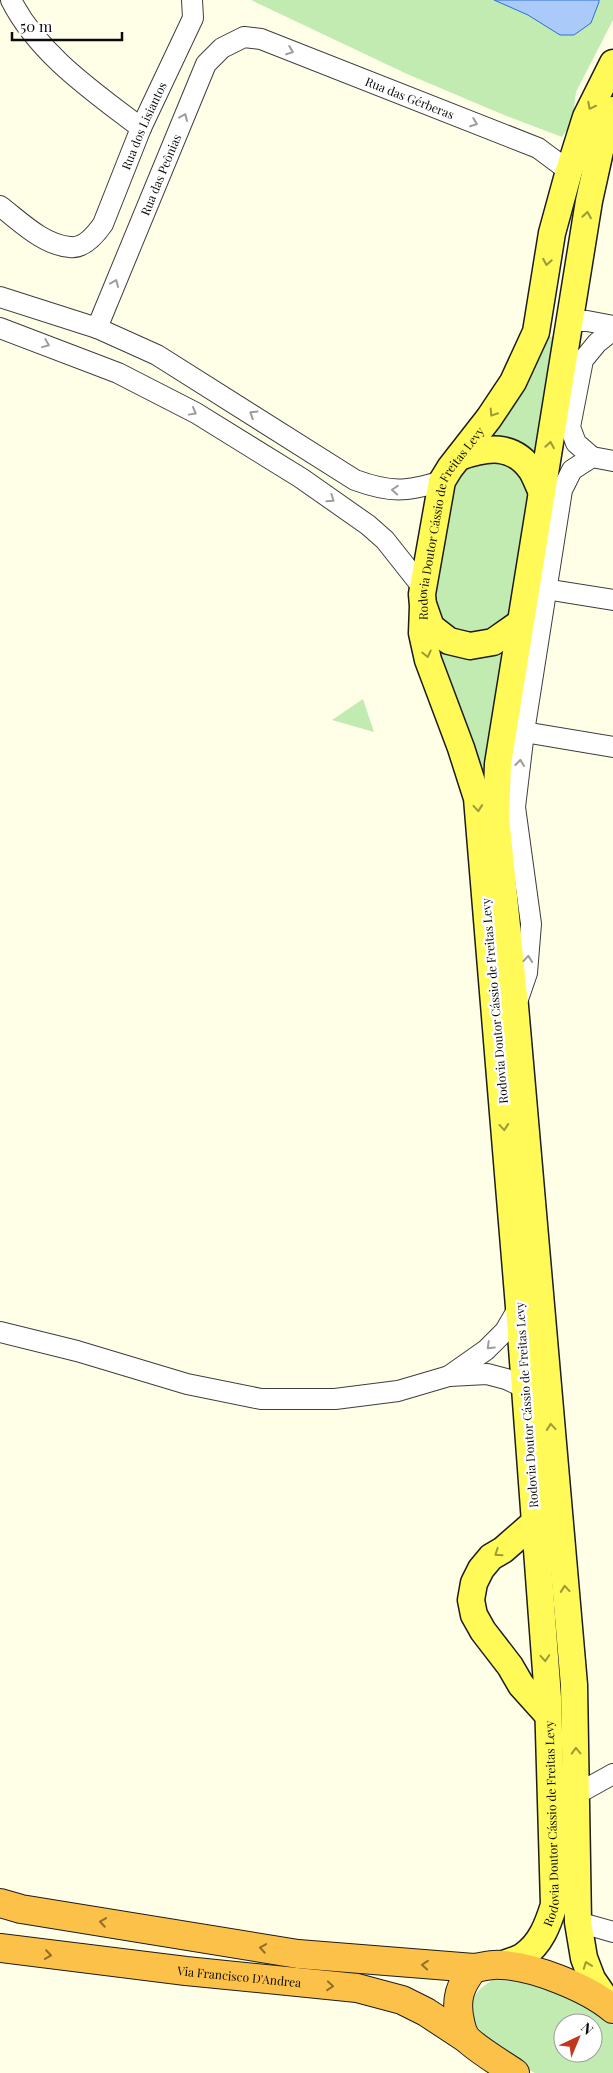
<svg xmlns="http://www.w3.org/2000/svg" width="613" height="2073" viewBox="0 0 613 2073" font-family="'Playfair Display',serif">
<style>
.green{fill:#c2ebb1;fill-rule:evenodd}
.water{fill:#aacbf9;stroke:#2e6ed4}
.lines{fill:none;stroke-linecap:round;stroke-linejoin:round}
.minor-casing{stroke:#3e3e3e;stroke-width:22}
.major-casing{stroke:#1c1c1c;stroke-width:29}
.highway-casing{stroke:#1c1c1c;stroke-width:30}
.minor{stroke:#fff;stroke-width:20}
.major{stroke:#fffa58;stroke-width:26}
.highway{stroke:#fcc149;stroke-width:28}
.oneway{stroke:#9d9d9d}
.oneway2{stroke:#9d9a39}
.oneway3{stroke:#906f2d}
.labels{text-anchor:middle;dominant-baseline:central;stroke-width:5;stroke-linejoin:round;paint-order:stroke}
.street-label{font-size:12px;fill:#0b0b0b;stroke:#fff}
</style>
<rect width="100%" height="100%" fill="#ffffe8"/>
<path class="green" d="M251 0H613V20L576 92 572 122 562 137 504 115 407 74Z
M561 336 541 466 486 439 539 347 549 337Z
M506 461 528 484 530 502 512 610 502 626 474 637 444 625 431 596 451 485C467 458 478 462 506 461Z
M433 643 510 645 490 796Z
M363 699 374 732 332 720Z
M492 1980C538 1979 576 2000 613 2025V2073H535L531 2071 482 2034 472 2017 471 2000 480 1989ZM563 2023H593V2053H563Z"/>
<path class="water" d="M494 0H599V2L591 23 574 35H560L528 15Z"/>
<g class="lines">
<defs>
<g id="minor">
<path d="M11 0C38 54 94 92 141 128"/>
<path id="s1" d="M0 206C20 221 43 245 70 247 84 249 96 234 103 224L141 128 193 18 192 0"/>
<path d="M0 297 97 328 157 355 355 480C391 493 406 492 442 481"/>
<path d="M570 321H587L613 326"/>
<path d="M0 328 118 373 196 413 301 478 368 525 385 540 423 588"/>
<path id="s2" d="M97 328 206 64 222 48 244 37 261 39 538 148 569 171"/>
<path d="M592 457 576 443 570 427 583 360 597 343 613 330"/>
<path d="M592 457 613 461"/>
<path d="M537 598 545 589 613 600"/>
<path d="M524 732 613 747"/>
<path d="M517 1002 527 973 531 924 515 807 524 732 562 490 572 470 592 457"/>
<path d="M0 1332 77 1351 187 1384 261 1399H335L398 1391 449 1376 487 1374 506 1379 525 1388"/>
<path d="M449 1376 486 1350 505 1331 519 1307"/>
<path d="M577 1794 613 1774"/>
<path d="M578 1922 613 1932"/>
</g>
<g id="major">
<path d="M459 457C487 447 513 443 532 471 536 478 539 486 542 493"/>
<path d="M424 607 431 627 449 641 470 646 493 642 520 623"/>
<path d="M546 1521 535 1522 503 1550 491 1557 481 1569 474 1583 471 1600 474 1615 483 1631 510 1666 521 1685 548 1715"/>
<path id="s3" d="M501 1965C508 1962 517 1960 523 1956 541 1944 548 1924 554 1905L548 1698 519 1307 477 798 461 748 428 660 422 633 423 606 422 594 442 481 450 468 489 418 513 382 536 332 552 233 569 171 586 117 613 63"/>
<path d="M611 2007 592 1979 584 1958 578 1922 574 1685 515 1006 496 817 498 764 589 201 600 151 613 110"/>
</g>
<g id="highway">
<path d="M0 1903 21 1909 298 1954 474 1968C482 1967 492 1964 501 1965 533 1966 588 1988 613 2009"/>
<path id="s4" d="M0 1948 186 1971 357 1988 402 2000 426 2012 467 2039"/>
<path d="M474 1968C460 1985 455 1999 460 2021 461 2027 464 2035 467 2039 478 2050 502 2064 515 2073"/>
</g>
</defs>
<use href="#minor" class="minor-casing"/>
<use href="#major" class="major-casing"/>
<use href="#highway" class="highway-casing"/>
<use href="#minor" class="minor"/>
<use href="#major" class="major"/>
<use href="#highway" class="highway"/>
</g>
<defs><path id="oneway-chevron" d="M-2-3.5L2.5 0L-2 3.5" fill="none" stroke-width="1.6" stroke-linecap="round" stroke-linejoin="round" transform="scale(1.25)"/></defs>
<g class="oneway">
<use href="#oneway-chevron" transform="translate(290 51) rotate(21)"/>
<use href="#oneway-chevron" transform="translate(184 117) rotate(-67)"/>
<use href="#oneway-chevron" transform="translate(474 123) rotate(21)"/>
<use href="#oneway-chevron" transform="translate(115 283) rotate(-67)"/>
<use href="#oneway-chevron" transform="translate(46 344) rotate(22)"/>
<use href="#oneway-chevron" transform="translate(193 412) rotate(29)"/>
<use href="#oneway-chevron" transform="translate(253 414) rotate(-148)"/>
<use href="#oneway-chevron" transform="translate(395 490) rotate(-176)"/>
<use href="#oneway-chevron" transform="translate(331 499) rotate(35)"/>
<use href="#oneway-chevron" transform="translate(520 763) rotate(-84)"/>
<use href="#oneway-chevron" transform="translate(528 959) rotate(-85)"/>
<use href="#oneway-chevron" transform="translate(490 1346) rotate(136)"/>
</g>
<g class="oneway2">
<use href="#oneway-chevron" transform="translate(591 106) rotate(117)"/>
<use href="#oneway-chevron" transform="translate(587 215) rotate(-81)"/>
<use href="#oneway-chevron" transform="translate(547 262) rotate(100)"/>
<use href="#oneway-chevron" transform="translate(493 413) rotate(123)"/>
<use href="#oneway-chevron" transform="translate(550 445) rotate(-81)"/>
<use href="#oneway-chevron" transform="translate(427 654) rotate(77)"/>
<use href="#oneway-chevron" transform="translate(478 808) rotate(85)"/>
<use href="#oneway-chevron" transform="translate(504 1127) rotate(85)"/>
<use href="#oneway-chevron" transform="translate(551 1427) rotate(-95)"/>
<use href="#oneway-chevron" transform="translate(498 1553) rotate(146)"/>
<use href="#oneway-chevron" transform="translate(565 1589) rotate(-95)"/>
<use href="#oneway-chevron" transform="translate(545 1658) rotate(86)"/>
<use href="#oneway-chevron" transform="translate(576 1751) rotate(-92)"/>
<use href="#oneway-chevron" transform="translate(587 1965) rotate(-110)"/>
</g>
<g class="oneway3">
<use href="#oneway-chevron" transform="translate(103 1922) rotate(-171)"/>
<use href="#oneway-chevron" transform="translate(263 1948) rotate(-171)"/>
<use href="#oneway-chevron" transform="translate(48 1955) rotate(8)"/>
<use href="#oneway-chevron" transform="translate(425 1965) rotate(-175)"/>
<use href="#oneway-chevron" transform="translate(330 1986) rotate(5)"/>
</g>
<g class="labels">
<g class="street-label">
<text stroke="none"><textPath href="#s2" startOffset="510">Rua das Gérberas</textPath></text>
<text stroke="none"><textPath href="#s1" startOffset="231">Rua dos Lisiantos</textPath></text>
<text stroke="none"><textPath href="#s2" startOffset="166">Rua das Peônias</textPath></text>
<text stroke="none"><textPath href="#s3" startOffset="1485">Rodovia Doutor Cássio de Freitas Levy</textPath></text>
<text transform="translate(494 1001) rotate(-95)">Rodovia Doutor Cássio de Freitas Levy</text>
<text transform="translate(526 1405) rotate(-94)">Rodovia Doutor Cássio de Freitas Levy</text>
<text stroke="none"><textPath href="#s3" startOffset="166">Rodovia Doutor Cássio de Freitas Levy</textPath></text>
<text stroke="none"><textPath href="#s4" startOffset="241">Via Francisco D'Andrea</textPath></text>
</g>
</g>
<g transform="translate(578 2038) rotate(44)"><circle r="24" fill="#ffffff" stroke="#9d9d9d"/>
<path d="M0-4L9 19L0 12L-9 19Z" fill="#c0381d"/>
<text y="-8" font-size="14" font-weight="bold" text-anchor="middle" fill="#0b0b0b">N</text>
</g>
<path d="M12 32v8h110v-8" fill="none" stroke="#0b0b0b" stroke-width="2.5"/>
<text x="20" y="32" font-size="15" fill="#0b0b0b" stroke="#ffffff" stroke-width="4" paint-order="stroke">50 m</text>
</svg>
